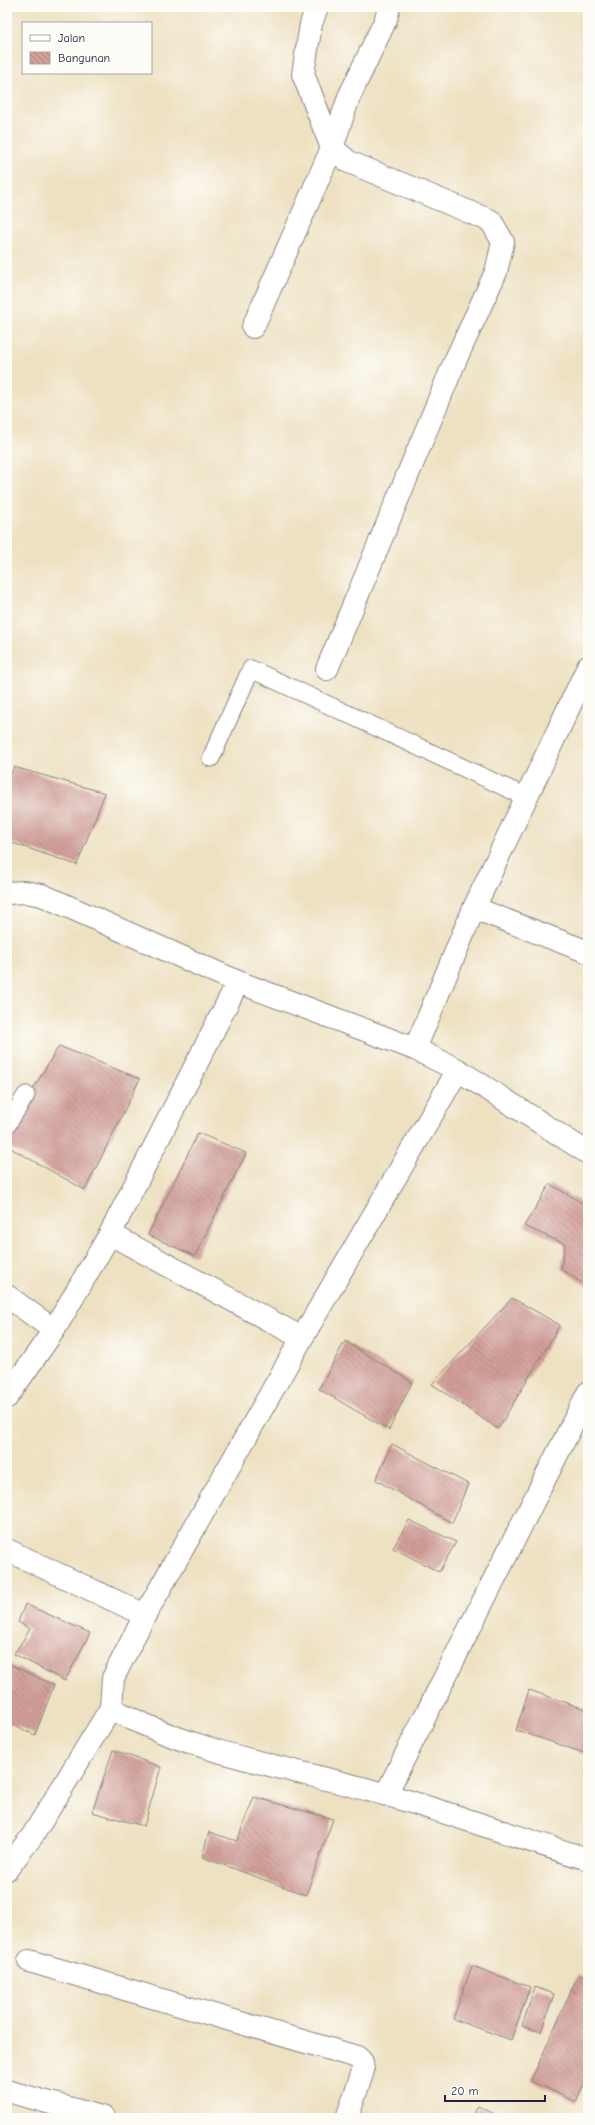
<svg xmlns="http://www.w3.org/2000/svg" width="595" height="2125" viewBox="0 0 595 2125" font-family="'Comic Neue',sans-serif">
<style>
.building{fill:url(#building-back-hatch)}
.lines{fill:none;stroke-linecap:round;stroke-linejoin:round}
.service-casing{stroke:#88827e;stroke-width:19}
.minor-casing{stroke:#88827e;stroke-width:24}
.service{stroke:#fff;stroke-width:17}
.minor{stroke:#fff;stroke-width:22}
</style>
<defs>
<pattern id="building-back-hatch" width="6" height="6" patternUnits="userSpaceOnUse"><rect width="6" height="6" fill="#d29f99"/><path d="M-1 5l2 2M0 0l6 6M5-1l2 2" fill="none" stroke="#aa817e"/></pattern>
</defs>
<rect width="100%" height="100%" fill="#fdfcf7"/>
<filter id="ink" filterUnits="userSpaceOnUse"><feTurbulence type="fractalNoise" baseFrequency=".025" numOctaves="2"/><feDisplacementMap in="SourceGraphic" scale="8" xChannelSelector="R" yChannelSelector="G"/><feConvolveMatrix kernelMatrix="1 2 1 2 8 2 1 2 1" color-interpolation-filters="sRGB"/></filter>
<filter id="wash" filterUnits="userSpaceOnUse"><feTurbulence type="fractalNoise" baseFrequency=".012" numOctaves="4" result="noise"/><feDisplacementMap in="SourceGraphic" scale="16" xChannelSelector="R" yChannelSelector="G"/><feGaussianBlur stdDeviation="0.9" result="paint"/><feColorMatrix in="noise" values="0 0 0 0 0 0 0 0 0 0 0 0 0 0 0 0 0 1.4 0 .05"/><feComposite in="paint" operator="in"/></filter>
<g filter="url(#wash)">
<rect width="100%" height="100%" fill="#eee1c2"/>
<g id="blocks">
<path class="building" d="M588 13V24L583 22Z
M14 767 105 793 77 865 7 841V783Z
M59 1046 140 1079 85 1190 7 1146V1132Z
M198 1133 246 1153 195 1256 148 1235Z
M550 1184 584 1204 588 1199V1287L561 1269 565 1244 524 1226Z
M512 1298 560 1325 498 1429 432 1384Z
M345 1341 412 1382 389 1430 319 1389Z
M392 1444 468 1484 452 1523 376 1480Z
M409 1520 456 1542 439 1572 393 1548Z
M25 1604 90 1633 65 1681 14 1654 30 1629 18 1622Z
M7 1663 54 1685 35 1735 7 1722Z
M529 1690 588 1710V1740L584 1753 516 1730Z
M113 1750 161 1767 144 1826 92 1812Z
M254 1797 333 1819 306 1895 202 1857 209 1832 237 1841Z
M472 1966 530 1987 511 2040 453 2019Z
M578 1975 588 1979V2074L576 2102 531 2081Z
M535 1987 554 1994 541 2032 522 2026Z
M478 2106 503 2118H472Z"/>
</g>
</g>
<g filter="url(#ink)">
<use href="#blocks" fill-opacity="0" stroke="#88827e" stroke-width="1"/>
<g class="lines">
<defs>
<path id="service" d="M211 758 251 669 526 797
M7 1125 26 1095"/>
<path id="minor" d="M317 7 311 24 303 74 332 148 349 162 491 221 503 242 496 272 455 361 327 669
M253 327 332 148 349 97 386 19 389 7
M7 893 25 892 42 895 238 982 110 1234 54 1330 7 1397
M474 908 588 952
M238 982 415 1049 458 1070 588 1153
M415 1049 474 908 588 667
M458 1070 302 1338 145 1615 113 1678 111 1708C195 1755 295 1768 387 1795 454 1814 521 1839 588 1859
M110 1234 302 1338
M7 1296 54 1330
M7 1550 145 1615
M386 1794 588 1393
M7 1869 33 1835 111 1708
M29 1961 357 2057 362 2062 363 2071 347 2118
M7 2091 105 2118"/>
</defs>
<use href="#service" class="service-casing"/>
<use href="#minor" class="minor-casing"/>
<use href="#service" class="service"/>
<use href="#minor" class="minor"/>
</g>
</g>
<rect width="595" height="2125" fill="none" stroke="#fdfcf7" stroke-width="24"/>
<rect x="22" y="22" width="130" height="52" fill="#fdfcf7" stroke="#a5a5ac"/>
<rect x="30" y="35" width="20" height="6" fill="#ffffff" stroke="#a5a5ac"/>
<text x="58" y="42" font-size="12" fill="#22223b">Jalan</text>
<rect x="30" y="52" width="20" height="12" fill="url(#building-back-hatch)" stroke="#a5a5ac"/>
<text x="58" y="62" font-size="12" fill="#22223b">Bangunan</text>
<path d="M445 2095v6h100v-6" fill="none" stroke="#22223b" stroke-width="2"/>
<text x="451" y="2095" font-size="12" fill="#22223b" stroke="#fdfcf7" stroke-width="3" paint-order="stroke">20 m</text>
</svg>
